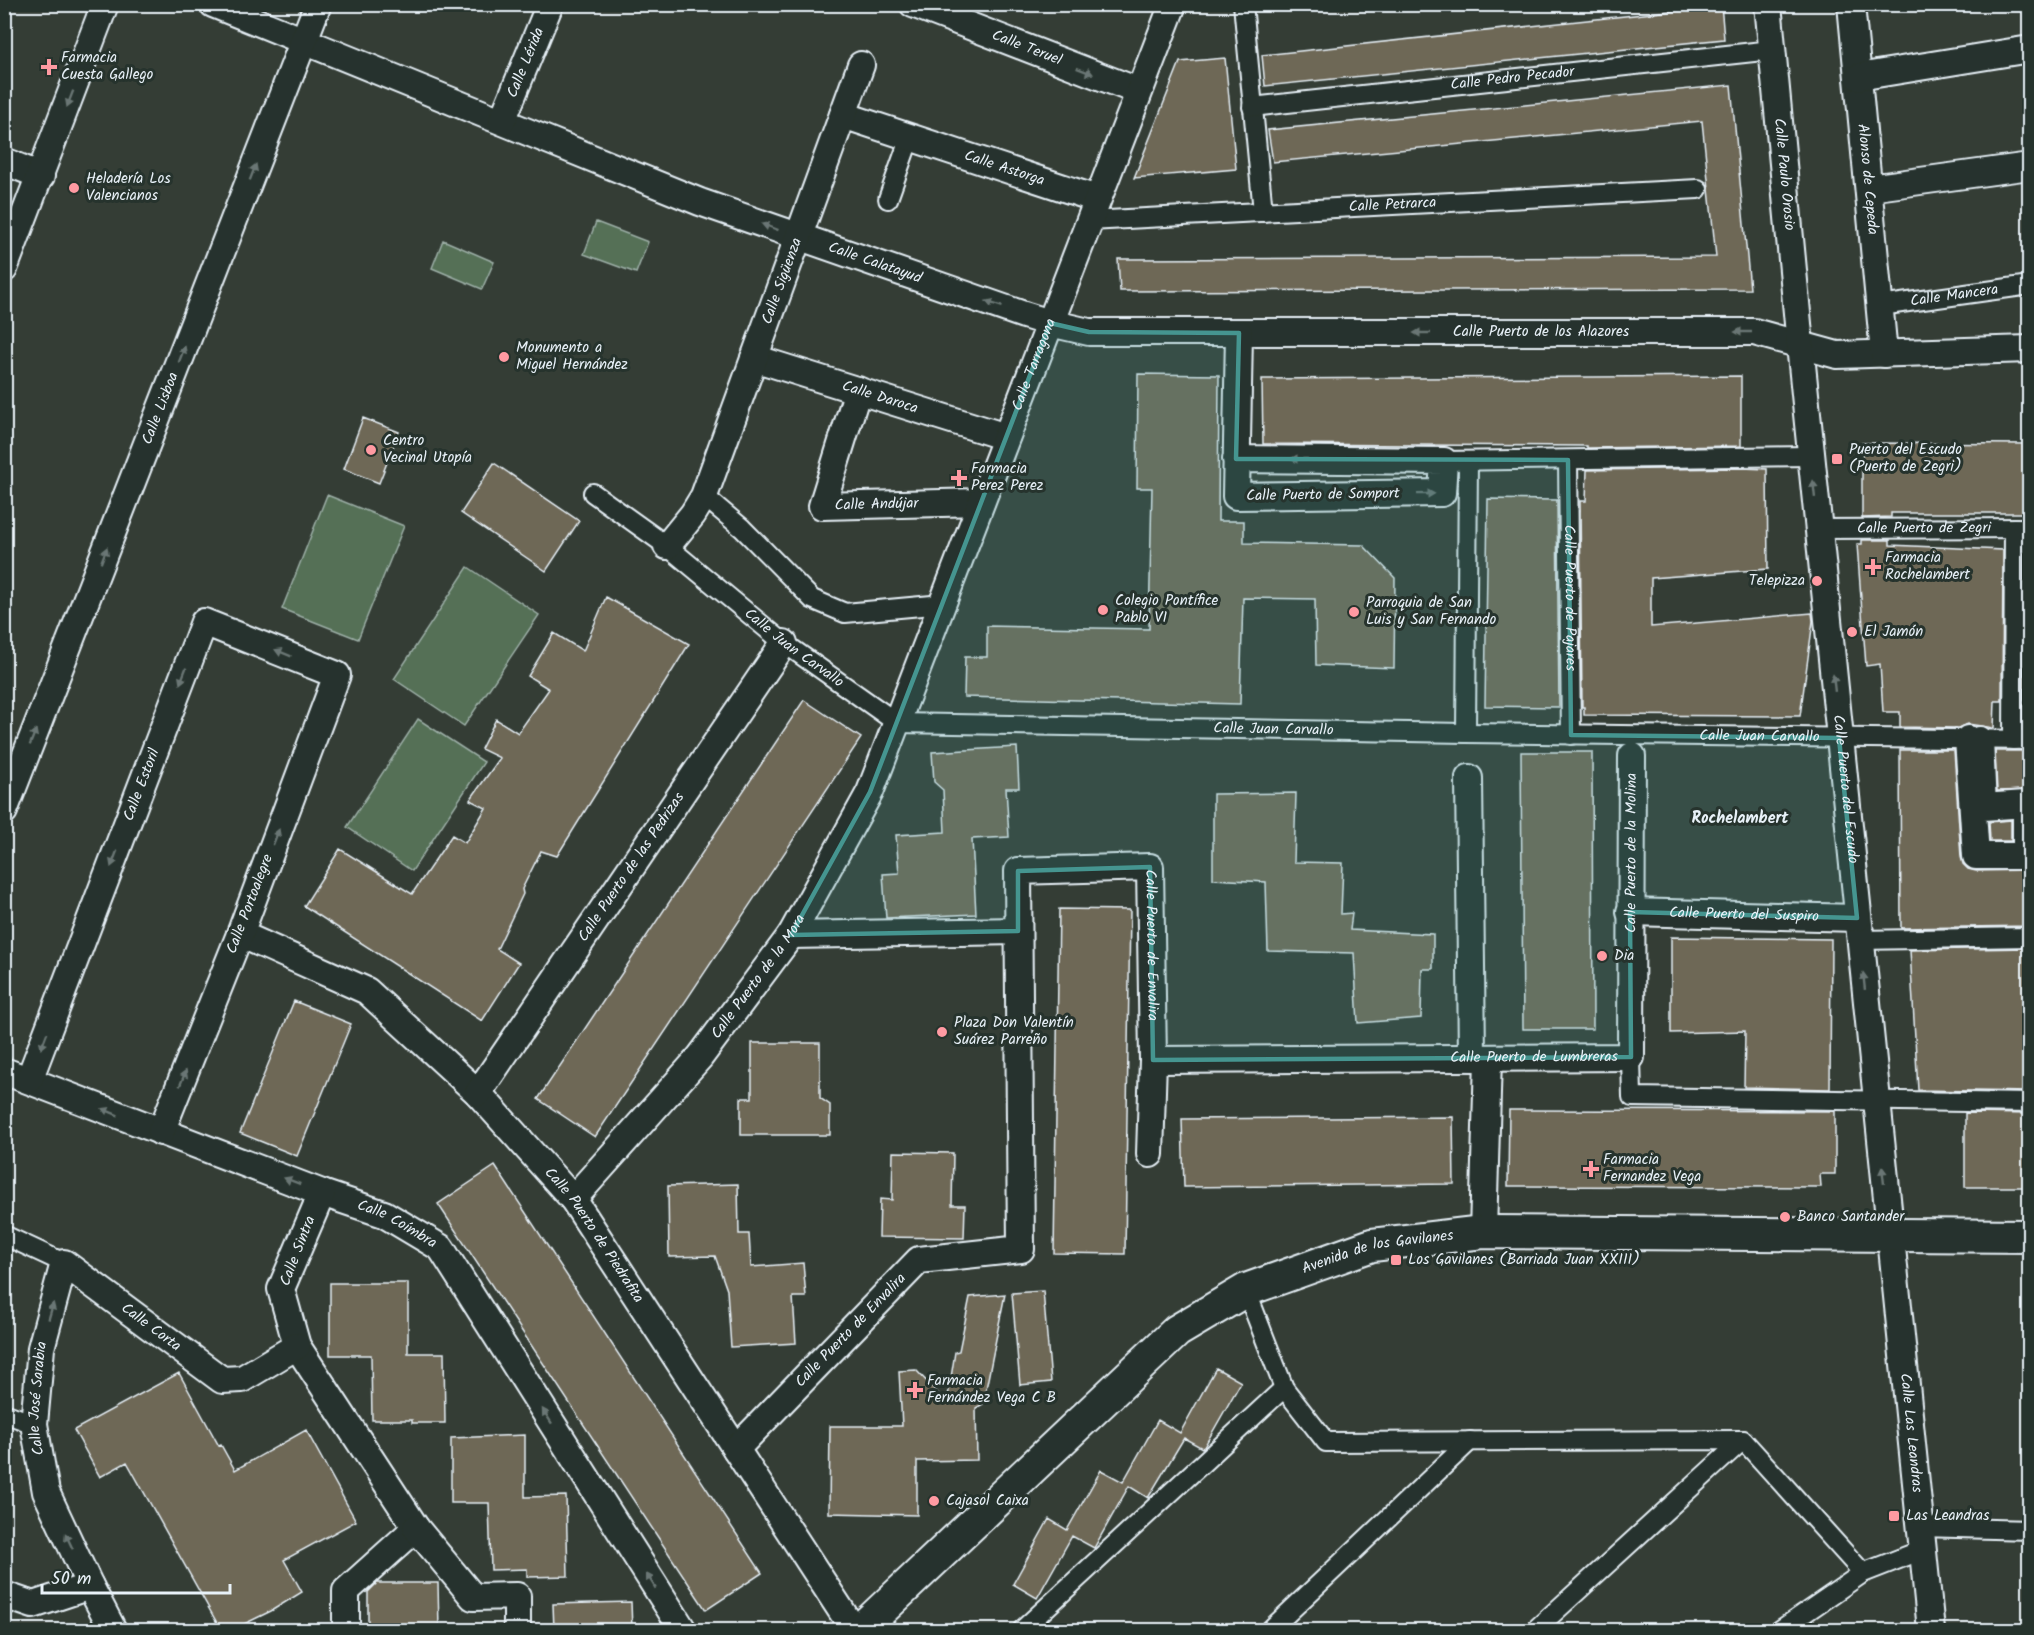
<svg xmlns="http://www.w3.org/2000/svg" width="2034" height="1635" viewBox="0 0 2034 1635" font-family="Kalam,sans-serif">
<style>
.green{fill:#547057;stroke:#9eb0a8;stroke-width:1.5}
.building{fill:#6e6756;stroke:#e8f1f8;stroke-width:1.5}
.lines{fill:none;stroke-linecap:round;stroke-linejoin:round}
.pedestrian-casing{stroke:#e8f1f8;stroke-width:22}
.minor-casing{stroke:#e8f1f8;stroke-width:30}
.tertiary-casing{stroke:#e8f1f8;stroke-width:36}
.pedestrian{stroke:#26332d;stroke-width:18}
.minor{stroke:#26332d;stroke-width:26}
.tertiary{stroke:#26332d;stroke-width:32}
.oneway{fill:#6a7674}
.marked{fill:#459590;fill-opacity:0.2;stroke:#459590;stroke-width:4.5;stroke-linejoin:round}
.poi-dot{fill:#ff9aa2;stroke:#26332d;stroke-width:2}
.labels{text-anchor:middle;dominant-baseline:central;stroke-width:6;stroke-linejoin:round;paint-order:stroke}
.street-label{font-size:15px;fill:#e8f1f8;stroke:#26332d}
.poi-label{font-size:15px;fill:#e8f1f8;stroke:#26332d;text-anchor:start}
.neighbourhood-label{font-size:16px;font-weight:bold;fill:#e8f1f8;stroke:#26332d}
</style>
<rect width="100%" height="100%" fill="#343d35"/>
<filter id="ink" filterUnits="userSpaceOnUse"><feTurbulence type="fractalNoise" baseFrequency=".0167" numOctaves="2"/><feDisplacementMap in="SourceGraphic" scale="12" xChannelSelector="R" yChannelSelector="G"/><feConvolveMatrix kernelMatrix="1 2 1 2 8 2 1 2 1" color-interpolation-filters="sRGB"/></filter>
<g filter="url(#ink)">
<path class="green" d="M596 222 648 242 636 273 584 254Z
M443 240 494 262 482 289 432 268Z
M327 495 404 526 358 639 282 609Z
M468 567 539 615 464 726 394 679Z
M418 719 484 762 412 871 347 827Z"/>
<path class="building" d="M1689 4H1721L1724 39 1265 86 1262 55 1690 9Z
M1225 58 1236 169 1134 178 1180 62Z
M1731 85 1750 289 1120 291 1118 259 1716 257 1702 121 1273 162 1268 130Z
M1138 374 1219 375 1218 521H1244V543L1363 545 1395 578 1394 668 1316 665 1315 599 1243 598 1240 704 964 697 965 657H987V626L1149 629 1152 488H1137Z
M1741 376V446L1587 448V446L1263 444 1262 379Z
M363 418 399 432 379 483 344 469Z
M1862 443 2030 444V513H1891V517L1862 518Z
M494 463 579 521 546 571 461 513Z
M1742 468 1767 469 1768 569 1651 578V627L1812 613 1813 621 1800 716 1584 715V707H1582L1580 501H1586L1587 470Z
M1488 499 1557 500 1559 707 1485 706Z
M1862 540H1890V545L2003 550 2002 701H1995L1994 728 1968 724 1958 728 1900 727V712H1883L1880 664 1866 666 1857 544H1862Z
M2025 551H2030V700H2024Z
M606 597 689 644 557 856 541 851 522 889 523 894 497 949 519 963 482 1021 304 906 340 849 412 894 452 835 465 843 486 808 470 800 500 758 481 749 496 719 518 733 549 689 528 676 554 633 583 651Z
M804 700 861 738 595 1137 538 1099Z
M1017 747 1019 788H1006L1009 837 972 839 976 914 886 918 883 874 899 873 896 835 945 832 943 790 934 782 932 752Z
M1900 750H1954L1961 857 1963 864 1968 869 1976 871 2030 870V926L1901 928Z
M1995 751H2030V790L1997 791Z
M1521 752H1592L1593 1029H1523Z
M1296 793 1294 862 1343 863 1341 914 1352 913 1350 930 1433 934V969H1422L1421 1018 1358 1023 1354 953 1268 951 1266 882 1213 879V794Z
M2011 820V841H1990L1989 822Z
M1059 909 1130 910 1125 1254 1054 1253Z
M1671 937 1831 939 1830 1089 1744 1087 1745 1031 1671 1033Z
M2030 948V1092L1918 1090 1910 950Z
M294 1001 351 1024 297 1156 240 1133Z
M752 1043H820V1098L830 1105V1135H741V1098H752Z
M1509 1110 1835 1111V1174H1820L1821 1187 1508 1186Z
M1965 1113 2030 1114V1187H1965Z
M1453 1117 1454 1184 1184 1187 1182 1119Z
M893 1152 953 1153 952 1205H965L964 1238 879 1237 880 1199 892 1200Z
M495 1166 762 1573 706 1610 438 1204Z
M738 1184 739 1234H749L751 1267 803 1263 806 1297H793L796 1343 731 1347 727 1290 715 1256 669 1257 668 1186Z
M330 1283H408V1353H444L445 1423H412V1420H372L371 1355H330Z
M1043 1291 1051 1382 1020 1385 1012 1293Z
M1005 1294 983 1404 976 1408 977 1460 917 1461V1515L829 1513 830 1426H902L899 1371 916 1370 947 1403 955 1352 959 1351 970 1297Z
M1216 1368 1241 1382 1204 1447 1202 1448 1184 1438 1148 1498 1129 1486 1094 1548 1072 1536 1037 1598 1013 1584 1049 1519 1067 1530 1101 1470 1123 1482 1158 1420 1180 1433Z
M179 1373 219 1446 221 1445 235 1470 306 1430 356 1521 284 1560 302 1592 271 1611 232 1630H221L127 1462 100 1477 74 1430Z
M525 1435V1497L566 1496 568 1576 527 1577V1569L491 1570 489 1503H451V1438Z
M377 1583H438L439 1630H368V1592Z
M631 1602 632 1630H554L553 1604Z"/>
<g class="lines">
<defs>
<g id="pedestrian">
<path d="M1243 4 1263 212"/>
<path id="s1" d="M1252 107 1772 50"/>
<path d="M888 199 910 137"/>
<path id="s2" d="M1089 221 1698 189"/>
<path id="s3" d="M1880 306 2030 285"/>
<path id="s4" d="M1568 460 1571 735"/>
<path d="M1444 461 1811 456"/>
<path id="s5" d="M593 493 667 546 784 643 897 723 1466 733 2030 740"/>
<path d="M704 496 742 528 812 599 845 613 943 604"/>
<path id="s6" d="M1818 529 2030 528"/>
<path d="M1466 733 1468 461"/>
<path d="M2013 740 2014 528"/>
<path d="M1860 940 2030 937"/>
<path d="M1631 1057 1632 1097 2030 1103"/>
<path d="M4 1235 64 1263"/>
<path d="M1246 1290 1284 1388 1326 1442 1743 1440 1863 1573"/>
<path d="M4 1413 34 1424"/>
<path d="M1920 1527 2030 1530"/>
<path d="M1022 1630 1284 1388"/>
<path d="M1270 1630 1470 1441"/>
<path d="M1535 1630 1743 1440"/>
<path d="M1780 1630 1863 1573 1922 1550"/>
</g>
<g id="minor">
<path id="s7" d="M213 4 700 202 1024 315 1050 323 1089 332H1754L1837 355 2030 349"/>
<path id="s8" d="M913 4 1138 91"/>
<path id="s9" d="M1768 4 1800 345 1931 1630"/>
<path id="s10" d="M1851 4 1884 354"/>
<path d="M1858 77 2030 49"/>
<path id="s11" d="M843 115 1097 199"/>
<path id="s12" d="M502 121 550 4"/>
<path d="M4 161 41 176"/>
<path d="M1869 188 2030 166"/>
<path d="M4 269 105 4"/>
<path id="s13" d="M754 358 1006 437"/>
<path id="s14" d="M858 390 822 506 981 502"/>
<path d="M1236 459 1444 461 1442 493 1236 496 1239 333"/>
<path id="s15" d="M667 546 693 514 704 496 861 65"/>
<path d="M1968 739 1976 856H2026V804L1983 807 1980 740"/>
<path d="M1469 778 1472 1058"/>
<path id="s16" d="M4 811 318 4"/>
<path id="s17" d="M1630 912 1857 918"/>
<path id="s18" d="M240 934 367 991 478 1093 573 1199 854 1630"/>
<path d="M791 935 1018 931"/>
<path id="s19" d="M1153 1060 1631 1057 1632 756"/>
<path id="s20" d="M4 1071 322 1193 384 1214 441 1248 683 1630"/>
<path id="s21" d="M29 1080 204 622 337 675 240 934 161 1132"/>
<path id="s22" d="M478 1093 784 643"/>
<path d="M322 1193 281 1289 297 1346 416 1528 346 1591V1630"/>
<path id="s23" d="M573 1199 700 1057 791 935 870 792 1173 4"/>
<path d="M1483 1232 1488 1058"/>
<path id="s24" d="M736 1449 919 1260 1021 1249 1018 871 1150 867 1153 1060 1150 1154"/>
<path d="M416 1528 473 1597 517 1596V1630"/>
<path d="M4 1595 33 1605 90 1586"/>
<path id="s25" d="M113 1630 90 1586 46 1492 34 1424 41 1348 64 1263 222 1380 242 1379 297 1346"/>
</g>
<g id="tertiary">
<path id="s26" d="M860 1630 1177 1331 1246 1290 1372 1245 1483 1232 2030 1236"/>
</g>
</defs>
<use href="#pedestrian" class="pedestrian-casing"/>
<use href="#minor" class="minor-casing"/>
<use href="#tertiary" class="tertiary-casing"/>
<use href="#pedestrian" class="pedestrian"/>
<use href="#minor" class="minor"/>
<use href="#tertiary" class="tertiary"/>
</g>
<defs><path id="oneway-solid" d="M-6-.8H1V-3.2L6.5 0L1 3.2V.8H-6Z" transform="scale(1.5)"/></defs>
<g class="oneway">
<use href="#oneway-solid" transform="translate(1085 71) rotate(21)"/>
<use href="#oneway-solid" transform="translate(70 99) rotate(111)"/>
<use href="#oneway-solid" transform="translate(253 172) rotate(-69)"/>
<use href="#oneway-solid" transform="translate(770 227) rotate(-160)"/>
<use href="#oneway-solid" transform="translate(994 304) rotate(-161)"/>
<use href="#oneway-solid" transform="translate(1743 332) rotate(180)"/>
<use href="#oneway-solid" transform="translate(1422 333) rotate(180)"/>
<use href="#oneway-solid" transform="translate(182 354) rotate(-69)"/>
<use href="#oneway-solid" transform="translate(1299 459) rotate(-180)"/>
<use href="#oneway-solid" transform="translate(1814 489) rotate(-96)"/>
<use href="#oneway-solid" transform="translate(1426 494) rotate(-1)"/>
<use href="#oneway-solid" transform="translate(104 555) rotate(-69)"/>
<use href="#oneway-solid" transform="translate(283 653) rotate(-158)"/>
<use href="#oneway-solid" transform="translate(183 676) rotate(111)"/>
<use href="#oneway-solid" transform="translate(1834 683) rotate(-96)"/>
<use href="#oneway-solid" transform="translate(33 737) rotate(-69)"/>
<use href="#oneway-solid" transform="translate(276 837) rotate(-69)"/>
<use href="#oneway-solid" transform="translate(114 859) rotate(111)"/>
<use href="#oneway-solid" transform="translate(1864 981) rotate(-96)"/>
<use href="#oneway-solid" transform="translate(44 1041) rotate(111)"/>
<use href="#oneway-solid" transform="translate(183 1078) rotate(-68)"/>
<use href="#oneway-solid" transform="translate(110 1112) rotate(-158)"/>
<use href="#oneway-solid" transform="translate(1883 1175) rotate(-96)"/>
<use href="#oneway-solid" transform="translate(292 1181) rotate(-159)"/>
<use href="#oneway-solid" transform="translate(51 1311) rotate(-74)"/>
<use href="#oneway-solid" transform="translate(547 1416) rotate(-123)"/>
<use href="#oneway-solid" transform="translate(69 1541) rotate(-115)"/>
<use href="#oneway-solid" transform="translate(651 1581) rotate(-122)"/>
</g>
</g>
<path class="marked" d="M1050 323 1089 332 1239 333 1236 459 1568 460 1571 735 1839 738 1857 918 1630 912 1631 1057 1153 1060 1150 867 1018 871V931L791 935 870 792Z"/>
<g class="poi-dot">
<path d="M46 58h6v6h6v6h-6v6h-6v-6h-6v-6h6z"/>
<circle cx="74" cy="188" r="6"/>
<circle cx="504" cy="357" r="6"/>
<circle cx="371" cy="450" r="6"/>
<rect x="1831" y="453" width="12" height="12" rx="3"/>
<path d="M956 469h6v6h6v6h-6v6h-6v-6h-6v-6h6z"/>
<path d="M1870 558h6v6h6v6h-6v6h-6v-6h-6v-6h6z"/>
<circle cx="1817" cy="581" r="6"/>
<circle cx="1103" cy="610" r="6"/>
<circle cx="1354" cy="612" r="6"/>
<circle cx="1852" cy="632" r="6"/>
<circle cx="1602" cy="956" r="6"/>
<circle cx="942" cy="1032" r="6"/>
<path d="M1588 1160h6v6h6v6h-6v6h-6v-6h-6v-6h6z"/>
<circle cx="1785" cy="1217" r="6"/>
<rect x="1390" y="1254" width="12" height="12" rx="3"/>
<path d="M912 1381h6v6h6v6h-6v6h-6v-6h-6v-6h6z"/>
<circle cx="934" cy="1501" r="6"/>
<rect x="1888" y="1510" width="12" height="12" rx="3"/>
</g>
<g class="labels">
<g class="street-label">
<text stroke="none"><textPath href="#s8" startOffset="122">Calle Teruel</textPath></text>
<text stroke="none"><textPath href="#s12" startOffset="63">Calle Lérida</textPath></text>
<text stroke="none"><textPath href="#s1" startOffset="262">Calle Pedro Pecador</textPath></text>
<text stroke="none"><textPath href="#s11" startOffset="170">Calle Astorga</textPath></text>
<text stroke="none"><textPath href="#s9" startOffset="171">Calle Paulo Orosio</textPath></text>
<text stroke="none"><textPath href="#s10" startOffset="176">Alonso de Cepeda</textPath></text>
<text stroke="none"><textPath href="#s2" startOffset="304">Calle Petrarca</textPath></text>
<text stroke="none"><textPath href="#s7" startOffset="711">Calle Calatayud</textPath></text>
<text stroke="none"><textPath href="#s15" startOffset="291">Calle Sigüenza</textPath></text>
<text stroke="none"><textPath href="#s3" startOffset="75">Calle Mancera</textPath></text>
<text stroke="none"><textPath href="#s7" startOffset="1388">Calle Puerto de los Alazores</textPath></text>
<text stroke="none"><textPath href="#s23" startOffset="964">Calle Tarragona</textPath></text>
<text stroke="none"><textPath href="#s13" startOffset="132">Calle Daroca</textPath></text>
<text stroke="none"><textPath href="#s16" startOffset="432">Calle Lisboa</textPath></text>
<text transform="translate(1323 495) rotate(-1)">Calle Puerto de Somport</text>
<text stroke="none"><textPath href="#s14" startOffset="176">Calle Andújar</textPath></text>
<text stroke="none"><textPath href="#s6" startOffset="106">Calle Puerto de Zegri</textPath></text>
<text stroke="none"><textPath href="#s4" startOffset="138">Calle Puerto de Pajares</textPath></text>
<text stroke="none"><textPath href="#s5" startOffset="254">Calle Juan Carvallo</textPath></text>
<text stroke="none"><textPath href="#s5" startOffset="758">Calle Juan Carvallo</textPath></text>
<text stroke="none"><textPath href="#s5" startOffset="1244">Calle Juan Carvallo</textPath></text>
<text stroke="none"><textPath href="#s21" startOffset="316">Calle Estoril</textPath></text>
<text stroke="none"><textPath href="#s9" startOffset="789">Calle Puerto del Escudo</textPath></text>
<text stroke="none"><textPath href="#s19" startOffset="682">Calle Puerto de la Molina</textPath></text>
<text stroke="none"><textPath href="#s22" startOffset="273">Calle Puerto de las Pedrizas</textPath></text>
<text transform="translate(250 904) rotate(-69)">Calle Portoalegre</text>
<text stroke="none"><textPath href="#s17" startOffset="114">Calle Puerto del Suspiro</textPath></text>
<text stroke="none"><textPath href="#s24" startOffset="954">Calle Puerto de Envalira</textPath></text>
<text stroke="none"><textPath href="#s23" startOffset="290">Calle Puerto de la Mora</textPath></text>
<text stroke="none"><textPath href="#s19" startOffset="381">Calle Puerto de Lumbreras</textPath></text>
<text stroke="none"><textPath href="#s20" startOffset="422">Calle Coímbra</textPath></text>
<text stroke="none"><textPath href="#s18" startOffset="474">Calle Puerto de Piedrafita</textPath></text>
<text transform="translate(298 1251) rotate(-69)">Calle Sintra</text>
<text stroke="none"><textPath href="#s26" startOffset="654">Avenida de los Gavilanes</textPath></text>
<text stroke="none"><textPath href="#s25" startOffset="495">Calle Corta</textPath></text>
<text stroke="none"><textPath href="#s24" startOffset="165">Calle Puerto de Envalira</textPath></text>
<text stroke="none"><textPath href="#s25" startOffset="248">Calle José Sarabia</textPath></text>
<text stroke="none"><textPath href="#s9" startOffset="1436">Calle Las Leandras</textPath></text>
</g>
<g class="poi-label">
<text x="61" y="58">Farmacia<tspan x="61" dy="17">Cuesta Gallego</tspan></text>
<text x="86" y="179">Heladería Los<tspan x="86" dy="17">Valencianos</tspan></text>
<text x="516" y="348">Monumento a<tspan x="516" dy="17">Miguel Hernández</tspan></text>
<text x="383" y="441">Centro<tspan x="383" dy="17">Vecinal Utopía</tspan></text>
<text x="1849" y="450">Puerto del Escudo<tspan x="1849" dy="17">(Puerto de Zegri)</tspan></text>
<text x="971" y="469">Farmacia<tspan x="971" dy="17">Perez Perez</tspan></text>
<text x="1885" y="558">Farmacia<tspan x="1885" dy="17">Rochelambert</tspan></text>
<text x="1805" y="581" text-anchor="end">Telepizza</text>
<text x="1115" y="601">Colegio Pontífice<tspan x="1115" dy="17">Pablo VI</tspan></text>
<text x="1366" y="603">Parroquia de San<tspan x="1366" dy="17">Luis y San Fernando</tspan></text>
<text x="1864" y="632">El Jamón</text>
<text x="1614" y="956">Dia</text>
<text x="954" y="1023">Plaza Don Valentín<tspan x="954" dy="17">Suárez Parreño</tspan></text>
<text x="1603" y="1160">Farmacia<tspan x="1603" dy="17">Fernandez Vega</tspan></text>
<text x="1797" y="1217">Banco Santander</text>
<text x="1408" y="1260">Los Gavilanes (Barriada Juan XXIII)</text>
<text x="927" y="1381">Farmacia<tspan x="927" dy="17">Fernández Vega C B</tspan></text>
<text x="946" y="1501">Cajasol Caixa</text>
<text x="1906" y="1516">Las Leandras</text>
</g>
<g class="neighbourhood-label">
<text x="1740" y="818">Rochelambert</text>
</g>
</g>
<rect width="2034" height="1635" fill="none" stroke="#26332d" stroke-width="24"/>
<rect x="12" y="12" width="2010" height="1611" fill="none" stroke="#e8f1f8" stroke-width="2" filter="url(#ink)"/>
<path d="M42 1584v9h188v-9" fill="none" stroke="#e8f1f8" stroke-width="3"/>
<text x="51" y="1584" font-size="18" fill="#e8f1f8" stroke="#26332d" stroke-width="4.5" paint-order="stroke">50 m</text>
</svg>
